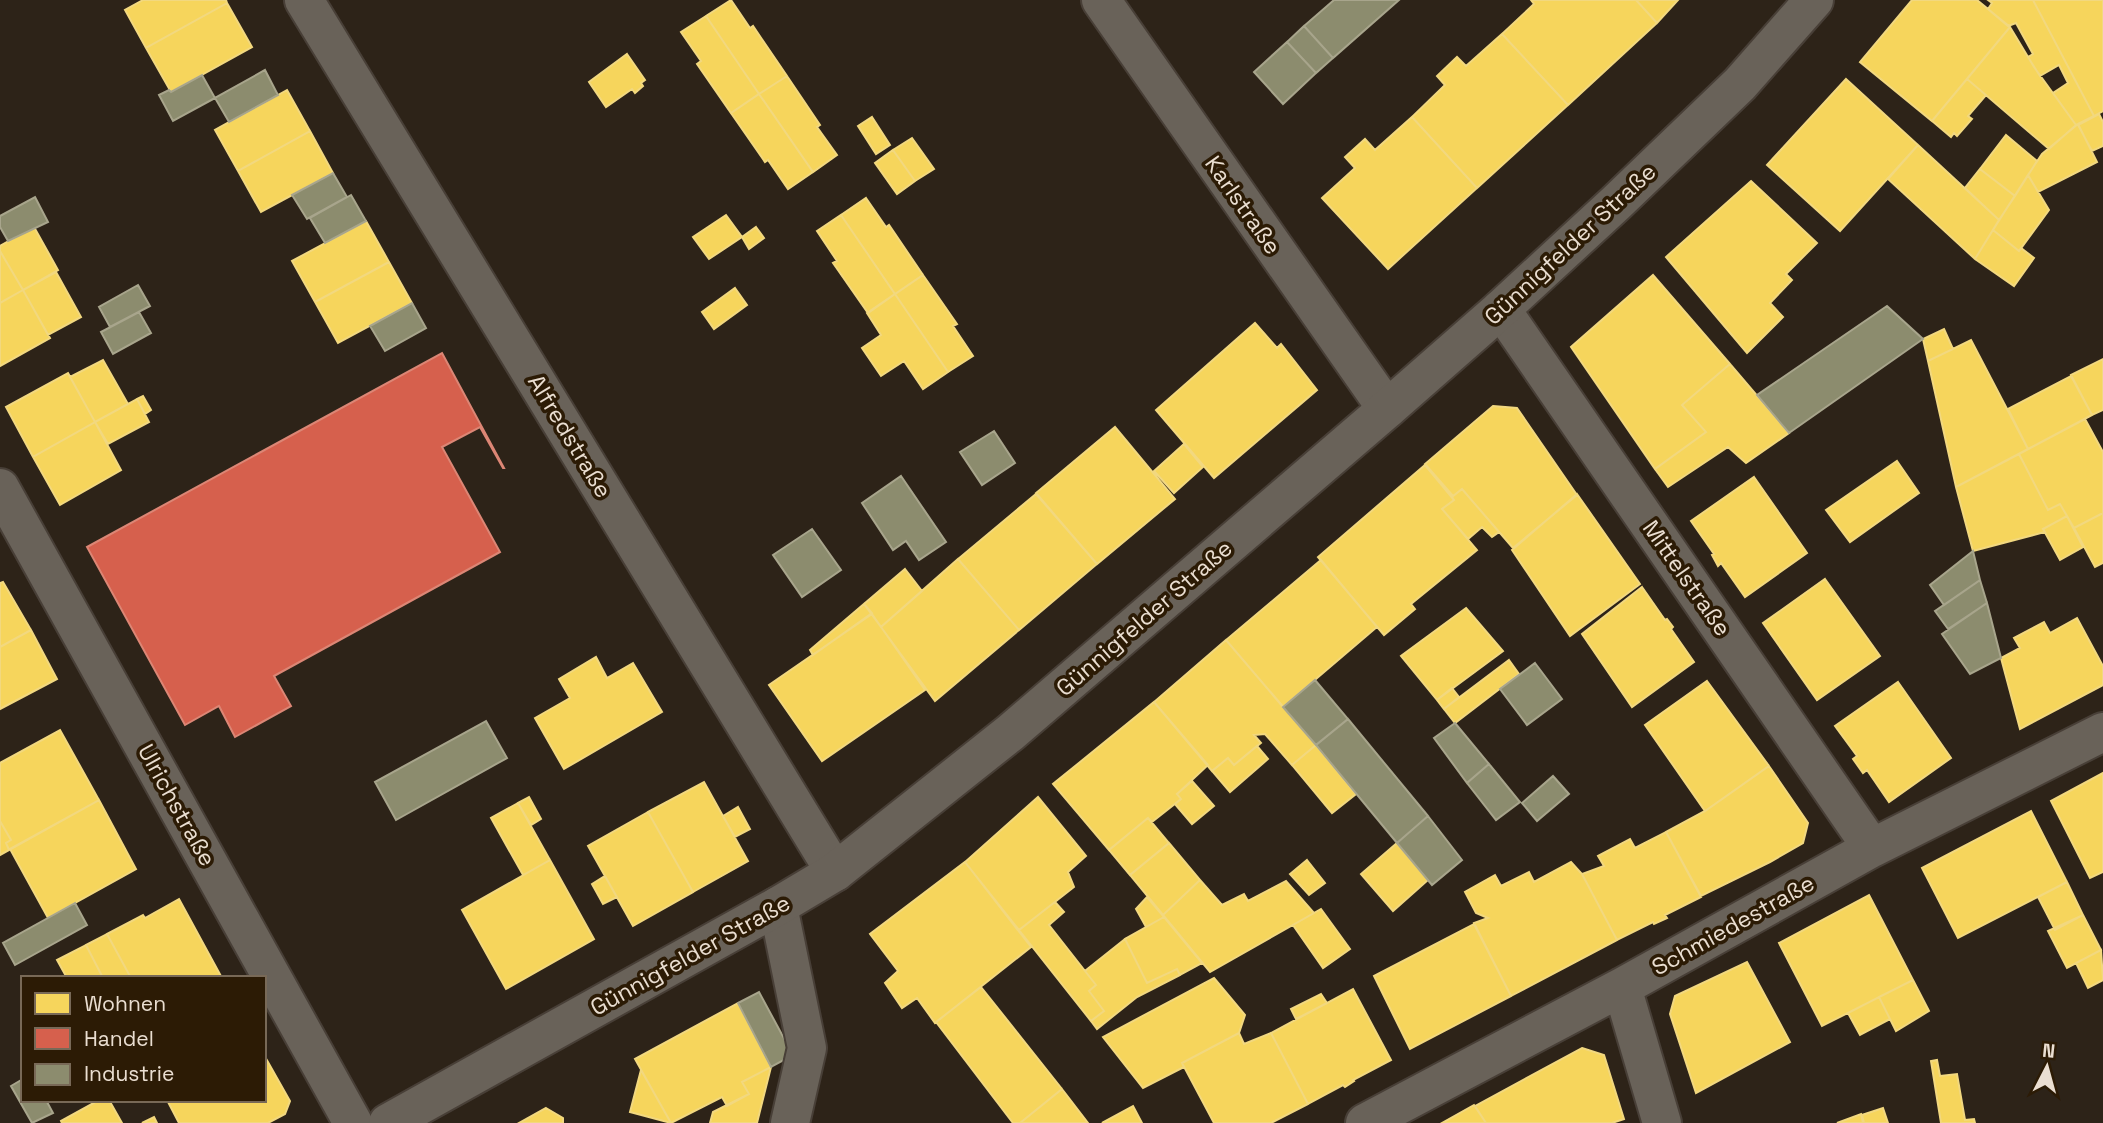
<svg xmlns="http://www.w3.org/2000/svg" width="2103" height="1123" viewBox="0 0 2103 1123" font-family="'Space Grotesk',sans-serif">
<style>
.homes{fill:#f6d55c;stroke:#f2d87f;stroke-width:2}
.shops{fill:#d6604d;stroke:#dc8675;stroke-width:2}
.industry{fill:#8c8c6e;stroke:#a8a58c;stroke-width:2}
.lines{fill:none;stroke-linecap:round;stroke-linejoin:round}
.street-casing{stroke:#483f37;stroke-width:42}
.secondary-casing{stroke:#483f37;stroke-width:42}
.street{stroke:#696259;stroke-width:38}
.secondary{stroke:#696259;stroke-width:38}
.labels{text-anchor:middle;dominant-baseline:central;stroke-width:7;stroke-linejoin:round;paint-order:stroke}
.street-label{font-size:23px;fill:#eaded1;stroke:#2c1b05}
</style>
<rect width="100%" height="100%" fill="#2d2318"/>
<path class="homes" d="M143 0H226L227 3 146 48 125 10Z
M731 0 750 28 753 26 787 76 759 94 706 16Z
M1531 0H1636L1657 23 1568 105 1502 34 1534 4Z
M1636 0H1678L1657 23Z
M1912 0H1977L2010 27 1932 121 1860 62Z
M1988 0H2033L2094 116 2076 125 2053 93 2068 83 2059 65 2040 76 2028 57 2033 54 2016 23 2008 26 1988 9 1992 3Z
M2033 0H2103V111L2094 116Z
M227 3 252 47 171 92 146 48Z
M706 16 759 94 731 113 697 64 701 61 681 32Z
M2010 27 2034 67 2076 125 2049 149 1967 79Z
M1502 34 1568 105 1477 188 1412 117 1445 85 1437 76 1457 57 1466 66Z
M627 54 645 80 641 83 643 86 635 93 632 89 606 107 589 82Z
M787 76 820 125 817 127 837 155 813 172 759 94Z
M1846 79 1918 145 1840 231 1767 165Z
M1967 79 1986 95 1968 116 1972 119 1957 136 1954 133 1951 137 1932 121Z
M287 90 310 131 238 171 215 130Z
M759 94 813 172 788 189 768 160 765 162 731 113Z
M2099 114 2103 122V146L2092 151 2078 125Z
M872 117 890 145 876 154 858 126Z
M1412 117 1477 188 1388 269 1322 198 1355 168 1345 157 1365 139 1375 150Z
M2078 124 2097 162 2038 192 2028 175 2042 154Z
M310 131 333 173 261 212 238 171Z
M2006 135 2037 161 2015 196 1980 169Z
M912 138 934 169 915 181 893 150Z
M1918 145 1999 220 1975 259 1888 179Z
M893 150 915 181 897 194 875 163Z
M1980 169 2015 196 1999 220 1965 188Z
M2028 175 2049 210 2019 251 1993 230Z
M1751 181 1817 243 1786 274 1792 280 1770 303 1783 317 1747 353 1666 257Z
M866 198 886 227 889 225 923 275 895 294 841 215Z
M726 215 742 237 709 259 693 237Z
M841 215 895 294 868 313 833 263 837 261 817 231Z
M366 221 389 262 315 302 292 261Z
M34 227 58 270 23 290 0 251V246Z
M756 227 764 238 749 249 742 237Z
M1993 230 2019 251 2021 248 2034 258 2014 286 1975 259Z
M0 251 23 290 0 303Z
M389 262 412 303 338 343 315 302Z
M56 272 81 317 48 335 23 290Z
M923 275 957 324 953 326 973 356 948 372 895 294Z
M1653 275 1730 364 1682 405 1706 432 1655 469 1571 347Z
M735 288 747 305 714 329 702 312Z
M23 290 50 338 0 366V303Z
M895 294 948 372 923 389 904 361 881 376 862 348 881 335 867 313Z
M1255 323 1277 348 1281 344 1317 390 1214 478 1156 410Z
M1944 329 1953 349 1928 361 1923 339Z
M1971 340 2028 449 1956 487 1928 361Z
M2103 359V410L2092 415 2071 375Z
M103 360 128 404 95 422 70 377Z
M1730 364 1789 433 1746 463 1728 447 1668 487 1655 469 1706 432 1682 405Z
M68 373 95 422 33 457 6 407Z
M2071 376 2092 415 2028 449 2008 409Z
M143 396 151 410 145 414 137 399Z
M137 399 149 422 108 444 95 422Z
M1493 406 1517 408 1577 495 1513 548 1462 489 1453 496 1425 464Z
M2085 419 2103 452V513L2074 528 2060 504 2048 510 2019 454Z
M95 422 121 470 60 505 33 457Z
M1115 427 1175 499 1097 564 1036 493Z
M1184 444 1203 467 1174 493 1154 471Z
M2019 454 2048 510 2060 504 2067 516 2043 529 2045 532 1973 551 1956 487Z
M1897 461 1919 493 1850 542 1826 510Z
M1425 465 1454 500 1442 509 1477 550 1411 604 1415 609 1384 635 1318 557Z
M1754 477 1807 553 1745 597 1721 563 1718 566 1712 555 1714 554 1691 521Z
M1462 489 1499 532 1492 537 1482 527 1468 539 1442 509 1454 500 1452 497Z
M1036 494 1097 564 1019 630 958 559Z
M1577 494 1640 584 1570 636 1512 550Z
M2103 513V563L2095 567 2074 528Z
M2067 516 2083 547 2060 560 2043 529Z
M958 559 1019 630 935 701 881 627Z
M1321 560 1377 627 1283 707 1226 640Z
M905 569 922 591 881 627 864 604Z
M1825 579 1880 656 1817 700 1763 623Z
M3 582 31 630 0 647V583Z
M1642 587 1665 620 1667 619 1673 627 1671 629 1694 662 1632 707 1582 634Z
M864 604 872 613 813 655 810 650Z
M1466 608 1503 651 1437 700 1401 656Z
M872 614 925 690 822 761 769 685Z
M2077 618 2103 666V685L2020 729 2001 658 2020 648 2014 638 2044 622 2050 633Z
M31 630 57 679 0 709V647Z
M1226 640 1316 745 1292 765 1265 734 1254 735 1261 743 1234 765 1228 758 1212 771 1154 702Z
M596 657 607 678 633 663 662 712 564 769 535 718 570 698 559 679Z
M1509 660 1519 674 1455 723 1444 709Z
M1707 681 1769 766 1705 811 1645 725Z
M1898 682 1951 758 1889 802 1867 770 1863 773 1853 759 1857 756 1835 726Z
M1452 688 1459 697 1444 709 1437 700Z
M1154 702 1208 765 1177 794 1181 799 1152 822 1148 818 1109 850 1053 784Z
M60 730 99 800 9 850 6 843 11 840 0 821V763Z
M1316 745 1356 794 1332 813 1292 765Z
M1257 746 1268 759 1230 792 1212 771 1228 758 1234 765Z
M1769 766 1808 823 1803 843 1770 862 1701 896 1666 832 1705 811Z
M2103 773V872L2090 878 2051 801Z
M1192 781 1214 806 1192 824 1175 804 1181 799 1177 794Z
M704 782 748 861 693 892 648 812Z
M529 797 541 819 531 825 518 803Z
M1038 797 1086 856 1068 872 1074 887 1019 930 965 862Z
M99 800 136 869 48 918 10 849Z
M518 803 550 860 523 875 491 818Z
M738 807 750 829 735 837 723 816Z
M2031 811 2067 882 1958 938 1922 868Z
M648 812 693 892 633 926 588 846Z
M1148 818 1169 843 1130 875 1109 850Z
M0 821 11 840 6 843 9 850 0 855Z
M1666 832 1701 897 1665 915 1667 918 1654 924 1653 922 1617 940 1582 874 1604 866 1598 856 1630 839 1635 848Z
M1169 843 1200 880 1163 915 1130 875Z
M1397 843 1428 880 1393 911 1361 874Z
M550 860 594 939 506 989 462 910Z
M1307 860 1325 883 1309 895 1290 874Z
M965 862 1031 947 935 1023 917 998 902 1008 885 983 898 971 870 934Z
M1571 862 1582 874 1617 940 1511 996 1474 923 1488 918 1476 913 1465 892 1495 875 1501 886 1529 872 1534 882Z
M605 876 617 897 603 904 592 884Z
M1200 880 1222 905 1244 894 1248 901 1286 881 1314 913 1210 972 1163 915Z
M2067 882 2083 915 2055 930 2038 897Z
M1869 895 1913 980 1822 1026 1779 943Z
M1147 897 1164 917 1146 927 1136 909Z
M179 899 222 978H131L107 934 143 915 145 918Z
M1055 902 1064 912 1049 925 1096 985 1089 991 1104 1011 1091 1021 1019 930Z
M1321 909 1350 949 1323 968 1293 925Z
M2083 915 2101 950 2067 968 2048 931Z
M1164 917 1202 963 1180 975 1177 969 1147 983 1125 939Z
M1474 924 1511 996 1410 1049 1374 976Z
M107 934 131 978H103L86 945Z
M1125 939 1147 983 1177 969 1180 975 1137 997 1097 1029 1091 1021 1104 1011 1089 991 1096 985 1085 971Z
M86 945 103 978H67L57 960Z
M2101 950 2103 980 2088 988 2076 963Z
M1747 962 1790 1042 1696 1093 1670 1014 1675 996Z
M1214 978 1245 1015 1239 1033 1182 1063 1184 1067 1143 1088 1103 1037Z
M1913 980 1929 1011 1896 1031 1879 997Z
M981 987 1062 1089 1020 1123H1013L936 1022Z
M1353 989 1391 1060 1353 1080 1354 1081 1345 1087 1343 1085 1308 1104 1271 1033Z
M1321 994 1327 1003 1296 1019 1291 1009Z
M1879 997 1890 1019 1860 1035 1848 1013Z
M738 1003 771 1067 742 1082 749 1094 727 1106 722 1097 671 1123 635 1059Z
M1239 1033 1244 1044 1271 1033 1308 1104 1271 1123H1214L1182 1063Z
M1582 1048 1604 1055 1624 1119 1612 1123H1486L1475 1106Z
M264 1055 290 1101 285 1114 268 1123H179L167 1100H264Z
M1937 1060 1940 1076 1957 1074 1965 1120 1974 1119 1975 1123H1941L1931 1061Z
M771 1067 757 1123H710L713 1112 749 1094 742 1082Z
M641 1070 671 1123 630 1112Z
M1062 1089 1088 1123H1020Z
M99 1100H109L122 1123H62L61 1121Z
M1474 1105 1486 1123H1442Z
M1133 1106 1142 1123H1102Z
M546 1108 563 1118V1123H519Z
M1883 1108 1888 1123H1864L1862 1115Z
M1861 1114 1863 1123H1837Z
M154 1117 157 1123H142Z"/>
<path class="shops" d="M442 353 504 468H503L480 427 442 447 500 552 274 676 291 706 235 737 219 706 185 725 87 547Z"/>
<path class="industry" d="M1334 0H1399L1333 58 1304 26Z
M1304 26 1333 58 1316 73 1287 42Z
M1287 42 1316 73 1283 104 1254 72Z
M265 70 278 95 229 122 215 98Z
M202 75 215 98 173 121 159 95 169 90 171 92Z
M333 173 347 197 307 219 292 195Z
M351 195 366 221 325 243 310 218Z
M35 197 48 222 8 241 0 227V216Z
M138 285 150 306 110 327 99 307Z
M412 303 426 328 385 351 370 326Z
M1887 306 1923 339 1789 433 1757 395Z
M139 312 151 333 113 354 101 332Z
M994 431 1015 463 982 485 960 452Z
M901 476 946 542 919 560 906 541 893 550 862 503Z
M812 529 841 570 802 597 773 555Z
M1973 551 1980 580 1944 605 1930 585Z
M1980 580 1987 603 1948 629 1935 611Z
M1987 603 2001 658 1970 674 1942 634Z
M1535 663 1562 699 1527 725 1500 689Z
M1315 680 1348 719 1316 745 1283 707Z
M1348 719 1428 816 1397 843 1316 745Z
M486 721 507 758 396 820 375 782Z
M1455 723 1489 764 1467 783 1434 738Z
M1489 764 1520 802 1496 820 1467 783Z
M1553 776 1569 794 1537 821 1522 803Z
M1428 816 1462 860 1432 885 1397 843Z
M75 903 87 925 15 965 3 943Z
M759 992 793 1055 771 1067 738 1003Z
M23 1079V1100H46L53 1113 32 1123 11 1086Z"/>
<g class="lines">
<defs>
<path id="street" d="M304 0 835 872
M1101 0 1387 409
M1501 309 1872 848
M0 488 353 1123
M778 906 807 1048 790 1123
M1622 987 1662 1123
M1365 1123 1622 987 1872 848 2103 732"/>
<path id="secondary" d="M388 1123 778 906 835 872 1010 733 1387 409 1501 309 1616 203 1740 84 1814 0"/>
</defs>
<use href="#street" class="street-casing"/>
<use href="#secondary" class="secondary-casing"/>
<use href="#street" class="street"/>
<use href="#secondary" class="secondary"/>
</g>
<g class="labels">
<g class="street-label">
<text transform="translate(1243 205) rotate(55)">Karlstraße</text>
<text transform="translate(1570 244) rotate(-43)">Günnigfelder Straße</text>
<text transform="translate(570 436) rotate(59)">Alfredstraße</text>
<text transform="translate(1687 578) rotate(55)">Mittelstraße</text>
<text transform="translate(1144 618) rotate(-41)">Günnigfelder Straße</text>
<text transform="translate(177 805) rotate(61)">Ulrichstraße</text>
<text transform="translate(1733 925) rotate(-29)">Schmiedestraße</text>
<text transform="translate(690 955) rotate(-29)">Günnigfelder Straße</text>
</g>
</g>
<rect x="21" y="976" width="245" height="126" fill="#2c1b05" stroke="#786957" stroke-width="2"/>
<rect x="35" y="993" width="35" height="21" fill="#f6d55c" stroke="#786957" stroke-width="2"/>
<text x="84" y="1011" font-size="21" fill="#eaded1">Wohnen</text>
<rect x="35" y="1028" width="35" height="21" fill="#d6604d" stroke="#786957" stroke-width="2"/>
<text x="84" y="1046" font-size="21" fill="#eaded1">Handel</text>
<rect x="35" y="1064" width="35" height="21" fill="#8c8c6e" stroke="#786957" stroke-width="2"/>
<text x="84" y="1081" font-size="21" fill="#eaded1">Industrie</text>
<g transform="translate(2047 1067) rotate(6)" stroke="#2c1b05" stroke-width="5" paint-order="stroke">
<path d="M0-5L12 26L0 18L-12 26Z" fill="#eaded1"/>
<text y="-10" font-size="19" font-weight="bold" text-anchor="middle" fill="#eaded1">N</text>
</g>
</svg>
